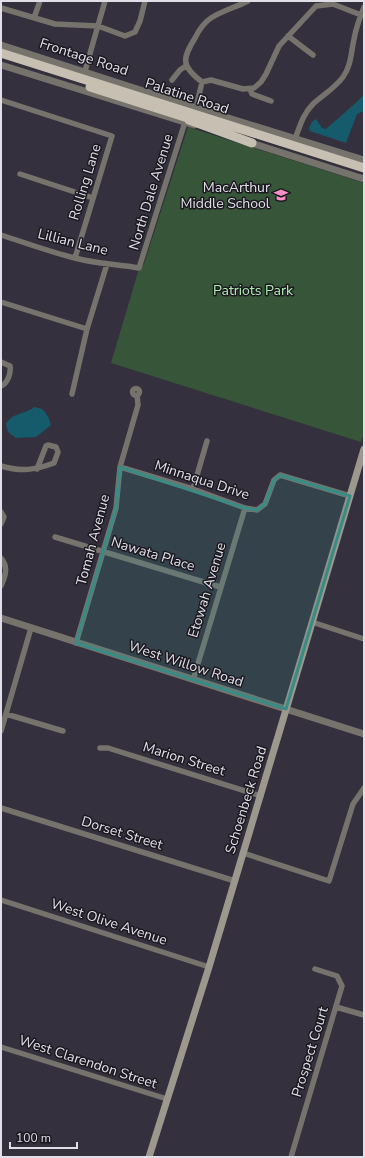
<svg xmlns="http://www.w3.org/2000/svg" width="365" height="1158" viewBox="0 0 365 1158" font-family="'Nunito Sans',sans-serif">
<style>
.green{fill:#375639}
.water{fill:#165b6c}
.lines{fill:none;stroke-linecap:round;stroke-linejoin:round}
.minor{stroke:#76736d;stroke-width:5.5}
.tertiary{stroke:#76736d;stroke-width:7}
.secondary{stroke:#9c988d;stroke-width:7}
.trunk{stroke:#c7c0b2;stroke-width:9}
.marked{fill:#398b86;fill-opacity:0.2;stroke:#398b86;stroke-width:3;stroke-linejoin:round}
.labels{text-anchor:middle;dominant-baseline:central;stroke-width:3;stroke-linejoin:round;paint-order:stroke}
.street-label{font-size:14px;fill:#e0dee7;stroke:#1b191f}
.poi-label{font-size:14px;fill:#e0dee7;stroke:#1b191f;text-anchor:end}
.park-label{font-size:14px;fill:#b0ecb1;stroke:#1b191f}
</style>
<rect width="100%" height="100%" fill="#34303d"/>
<path class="green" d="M188 127 364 183V433L361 442 111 363 138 272 144 264Z"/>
<path class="water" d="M364 94V111L357 114 346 143 310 131 309 128 312 122 316 119 322 128 326 129 359 100Z
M34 407C45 408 48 415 51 425L36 437 16 438 8 432 6 424C13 412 24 415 34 407Z"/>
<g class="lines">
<path class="minor" d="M1 8 55 24 98 26 125 36 135 32 140 21 145 1
M34 18 40 1
M288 36 313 55
M85 71 105 1
M172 80 180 70 186 66
M202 82 211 80 243 89 254 88 261 82 266 74 279 46 316 6 333 4 361 15
M250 89 252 94 271 101
M1 100 112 136 75 258
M196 108 202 82C181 66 182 59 195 38 199 30 203 23 211 18 222 11 236 7 248 1
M295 139C300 126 303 114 313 104 323 95 335 88 343 77 351 66 351 53 354 39 356 28 360 17 364 7
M20 174 93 198
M1 235C26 243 50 252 75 258 96 264 118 264 139 268L185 122
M1 302 87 329
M1 362 10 366C11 373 8 383 1 386
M132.5 392a3.5 3.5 0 1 1 7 0a3.5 3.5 0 1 1-7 0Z
M72 394 87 329 107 264
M1 466C21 472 35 470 54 463L58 452 56 447 48 445 46 446 37 469
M120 467 193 489 245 508 257 510 265 504 274 480 280 475 350 496
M193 489 207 441
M1 512 4 517 1 524
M55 537 220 587
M1 558C9 567 5 577 1 586
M312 622 364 639
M76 643 116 508 120 467 138 405 137 395
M193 680 245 508
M6 714 63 731
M1 731 31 628
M100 748H108L261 796
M1 808 235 881
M243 853 329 881 353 804 364 788
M1 900 209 967
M336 1007 364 1015
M1 1047 167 1099
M291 1157 342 986 337 976 315 969"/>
<path class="tertiary" d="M1 45 196 108 364 160
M1 65 194 125
M248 142 364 179
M1 618 364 734"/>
<path class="secondary" d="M149 1157 209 967 364 449"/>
<path class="trunk" d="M1 53 364 168
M90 87 194 120
M189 120 252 143"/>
</g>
<path class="marked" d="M120 467 245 508 257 510 265 504 274 480 280 475 350 496 286 709 76 643 116 508Z"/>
<defs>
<symbol id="school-bare" viewBox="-9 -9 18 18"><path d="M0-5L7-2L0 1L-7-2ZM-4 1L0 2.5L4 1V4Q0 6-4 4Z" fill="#fa8fc6" stroke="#1b191f" stroke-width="2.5" paint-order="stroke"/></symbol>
</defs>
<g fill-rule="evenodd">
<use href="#school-bare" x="271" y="185" width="20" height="20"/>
</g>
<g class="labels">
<g class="street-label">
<text transform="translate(84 57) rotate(18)">Frontage Road</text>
<text transform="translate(187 96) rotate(18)">Palatine Road</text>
<text transform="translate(85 182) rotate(-73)">Rolling Lane</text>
<text transform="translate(151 192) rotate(-73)">North Dale Avenue</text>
<text transform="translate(73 242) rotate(14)">Lillian Lane</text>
<text transform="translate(202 480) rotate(18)">Minnaqua Drive</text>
<text transform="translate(93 540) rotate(-75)">Tomah Avenue</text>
<text transform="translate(153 554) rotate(17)">Nawata Place</text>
<text transform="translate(207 590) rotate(-73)">Etowah Avenue</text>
<text transform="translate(186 664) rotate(18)">West Willow Road</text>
<text transform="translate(184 759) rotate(17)">Marion Street</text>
<text transform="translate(246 800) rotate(-73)">Schoenbeck Road</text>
<text transform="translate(122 833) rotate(17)">Dorset Street</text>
<text transform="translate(109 922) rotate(18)">West Olive Avenue</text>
<text transform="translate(310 1052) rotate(-73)">Prospect Court</text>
<text transform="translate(88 1062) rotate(18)">West Clarendon Street</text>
</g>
<g class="poi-label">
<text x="270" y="187">MacArthur<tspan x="270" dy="16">Middle School</tspan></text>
</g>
<g class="park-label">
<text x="253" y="290">Patriots Park</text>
</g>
</g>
<rect width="365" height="1158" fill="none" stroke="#e0dee7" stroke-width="4"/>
<path d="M10 1142v6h67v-6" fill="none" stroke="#e0dee7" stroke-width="2"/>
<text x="16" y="1142" font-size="12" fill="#e0dee7" stroke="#1b191f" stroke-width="3" paint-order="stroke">100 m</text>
</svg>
